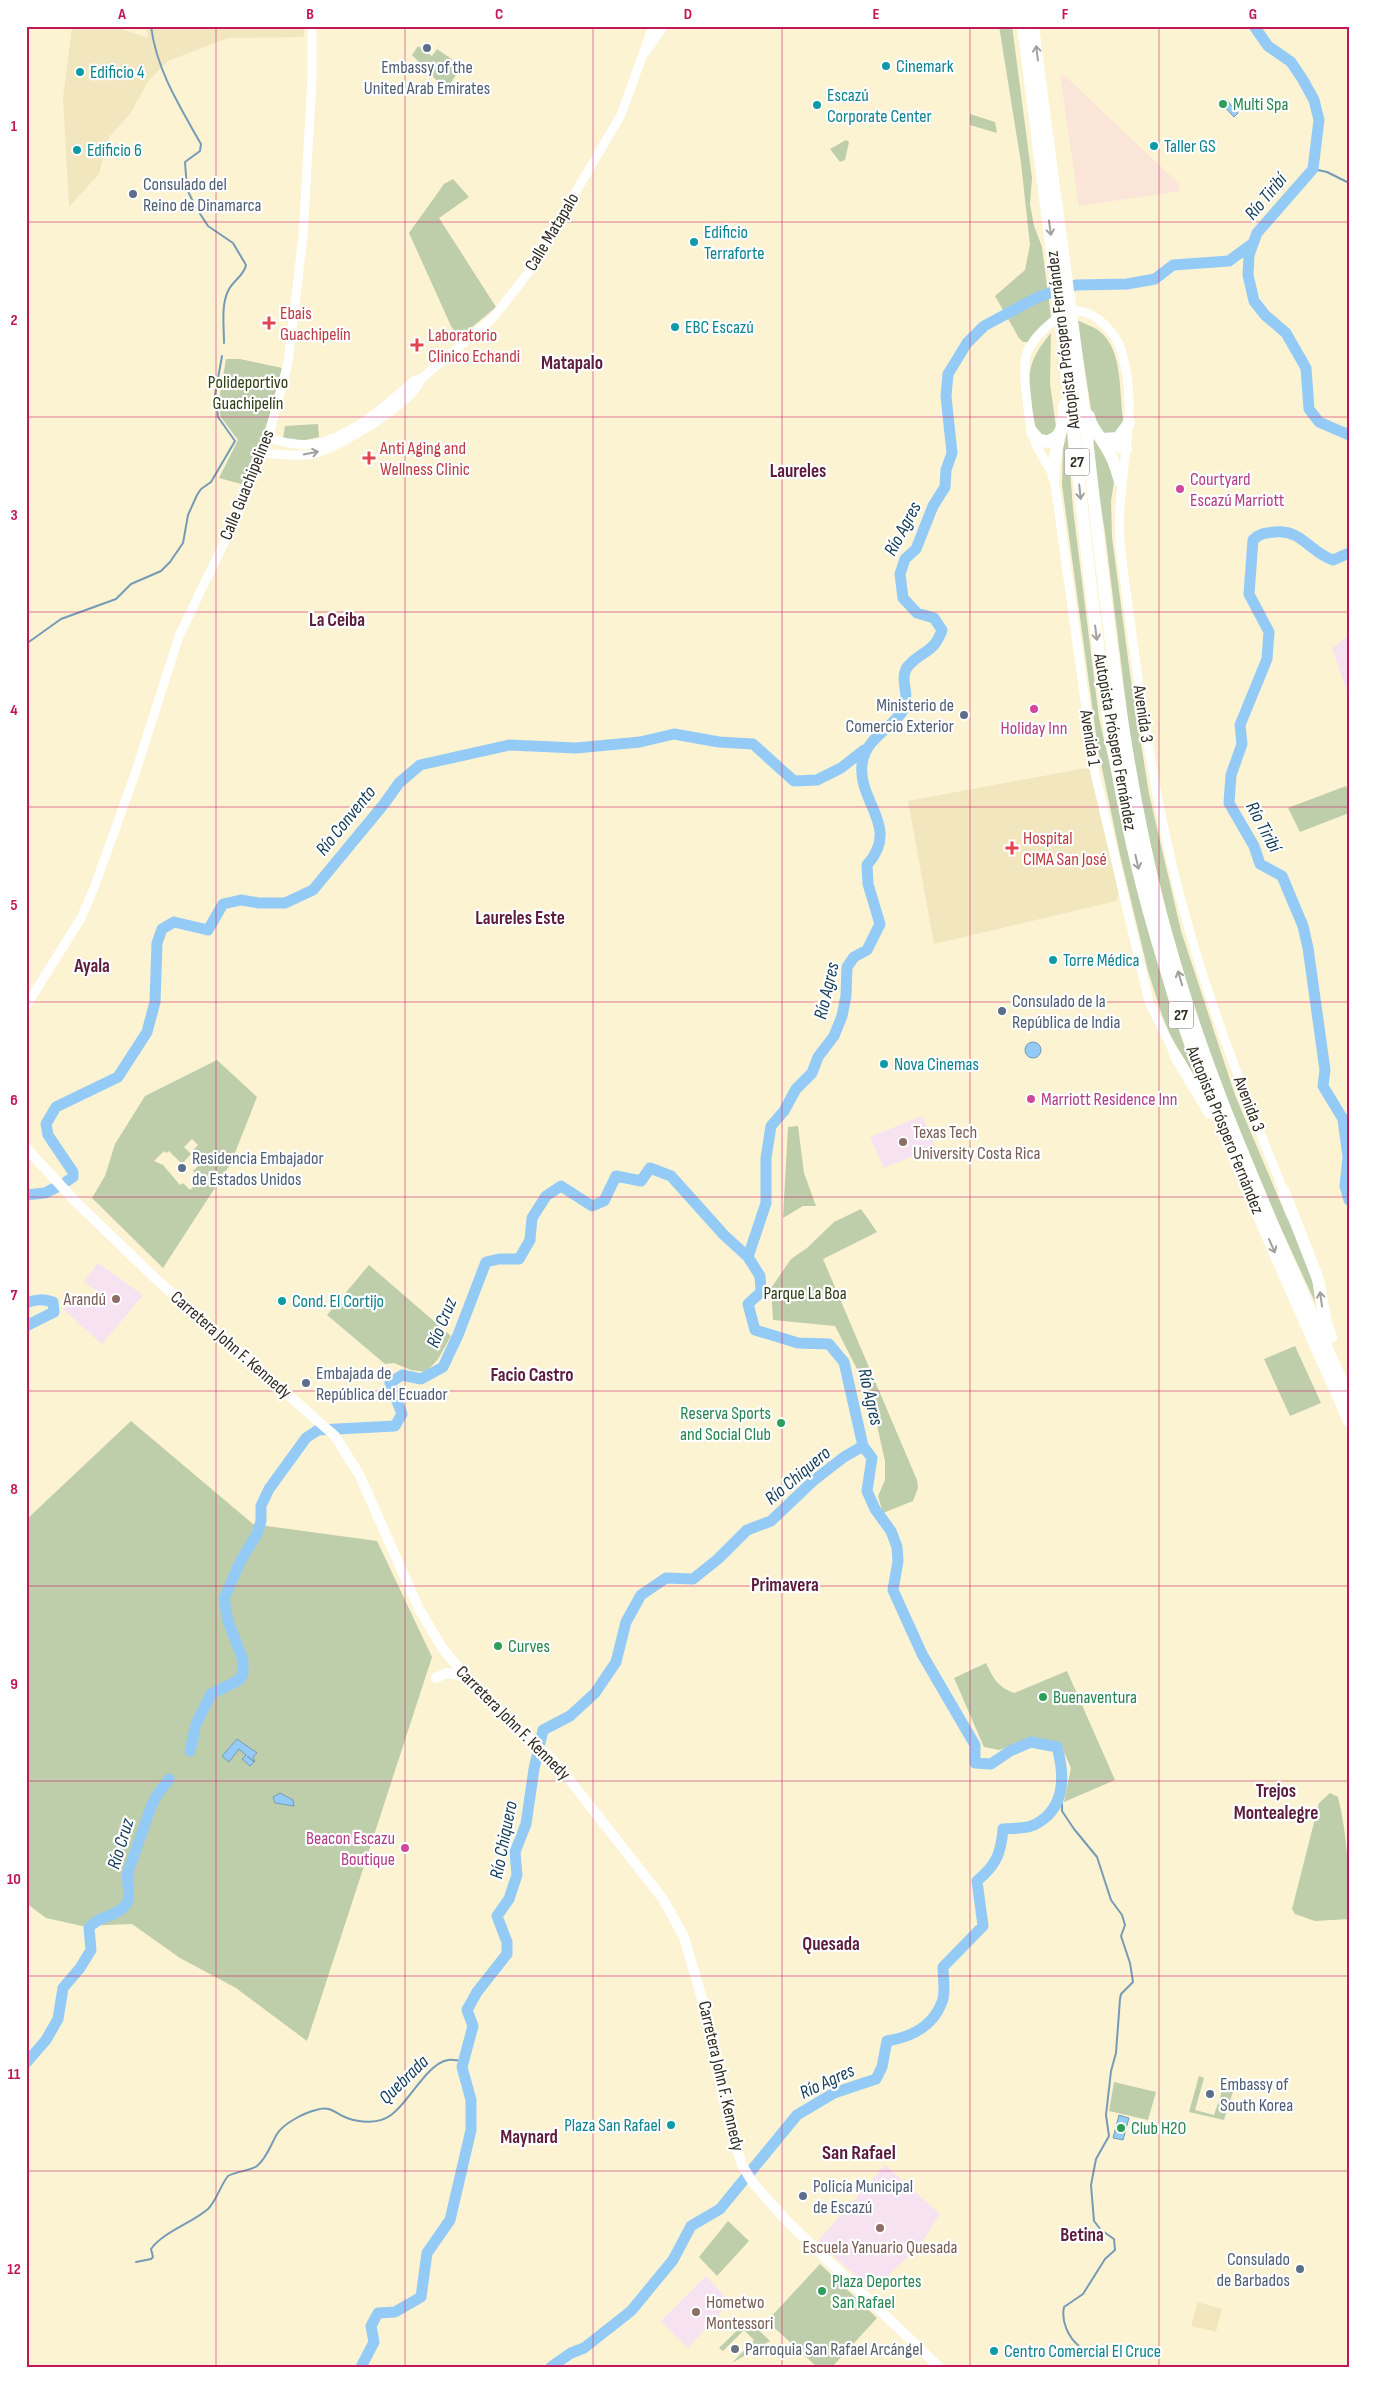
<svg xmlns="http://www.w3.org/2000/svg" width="1375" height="2393" viewBox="0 0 1375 2393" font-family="'Sofia Sans Condensed',sans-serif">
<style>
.built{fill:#f2e6bf}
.industrial{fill:#fbe4d8}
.education{fill:#f7e2f1}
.green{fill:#becdaa;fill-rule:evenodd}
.water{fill:#94cbf6;stroke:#769bb6}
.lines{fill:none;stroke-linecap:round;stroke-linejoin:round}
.stream{stroke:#769bb6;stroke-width:2}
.river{stroke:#94cbf6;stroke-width:11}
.minor{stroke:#fff;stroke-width:9}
.major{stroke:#fff;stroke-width:10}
.highway{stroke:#fff;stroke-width:12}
.oneway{stroke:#a2a09b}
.grid{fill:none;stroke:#c2185b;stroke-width:1;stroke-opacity:0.55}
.service-dot{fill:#5c6f8a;stroke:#fff;stroke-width:2}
.culture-dot{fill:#0f9aa8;stroke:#fff;stroke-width:2}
.leisure-dot{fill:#2e9e5b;stroke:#fff;stroke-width:2}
.health-dot{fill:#e0444e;stroke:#fff;stroke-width:2}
.hotel-dot{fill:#d1479c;stroke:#fff;stroke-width:2}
.education-dot{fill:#8d6e63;stroke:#fff;stroke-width:2}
.worship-dot{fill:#6b7280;stroke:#fff;stroke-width:2}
.labels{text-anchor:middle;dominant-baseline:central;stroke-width:4.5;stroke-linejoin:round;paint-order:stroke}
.shield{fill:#fff;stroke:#6e6b63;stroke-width:1}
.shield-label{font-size:16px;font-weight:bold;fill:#302c20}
.culture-label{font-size:18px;fill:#0d838f;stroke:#fff;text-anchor:start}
.service-label{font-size:18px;fill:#4e5e75;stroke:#fff;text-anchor:start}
.leisure-label{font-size:18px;fill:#27864d;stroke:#fff;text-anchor:start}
.street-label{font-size:18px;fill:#302c20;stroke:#fff}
.health-label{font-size:18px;fill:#be3a42;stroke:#fff;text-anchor:start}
.park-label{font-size:18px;fill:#2e3d13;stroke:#fff}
.hotel-label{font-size:18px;fill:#b23c85;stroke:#fff;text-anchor:start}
.education-label{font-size:18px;fill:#785e54;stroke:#fff;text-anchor:start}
.worship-label{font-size:18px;fill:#5b616d;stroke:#fff;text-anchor:start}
.water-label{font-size:19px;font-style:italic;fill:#123c59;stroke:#fff}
.neighbourhood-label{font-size:19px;font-weight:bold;fill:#5c1d3d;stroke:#fff}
.quarter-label{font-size:20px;font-weight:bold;fill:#5c1d3d;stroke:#fff}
.neatline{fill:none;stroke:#c2185b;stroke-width:2}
.grid-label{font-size:16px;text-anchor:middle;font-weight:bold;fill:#c2185b}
</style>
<rect width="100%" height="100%" fill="#fcf3d3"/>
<path class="built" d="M72 26H113L148 38 147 26H304V37L228 38 168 61 149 80 130 114 109 137 99 174 69 207 63 98Z
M1086 768 1091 771 1119 895 1116 901 934 944 908 801Z
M1198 2302 1222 2309 1216 2332 1191 2326Z"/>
<path class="industrial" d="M1060 75 1065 76 1178 183 1180 191 1079 206Z"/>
<path class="education" d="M1349 635V697L1332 648Z
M922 1116 935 1147 884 1168 870 1137Z
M98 1263 143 1295 102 1344 64 1310 67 1304H89L99 1293 84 1281Z
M885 2165 940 2214 920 2245 872 2291 818 2241Z
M706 2276 730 2302 688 2348 661 2321Z"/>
<path class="green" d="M999 26H1012L1032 178 1030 204 1034 226 1042 247 1051 317 1050 322 1030 342H1023L1019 338 995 296 1025 270 1030 245 1021 163Z
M418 46 432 56 437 49 462 66 446 90 412 55Z
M970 114 995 122 997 133 970 125Z
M846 140 849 142 845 160 840 162 830 149Z
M453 179 469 197 439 218 496 307 459 338 451 326 409 233 444 184Z
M1077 320C1083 323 1092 326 1098 330 1125 350 1118 395 1124 425L1122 431 1104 437 1092 415Z
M1051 333 1050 384 1056 427 1051 434 1042 436C1033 426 1033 418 1031 404 1026 372 1030 358 1051 333Z
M226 359H240L282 368 277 395 245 485 219 478 238 440 220 416 219 400Z
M318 424 319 437 301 441 283 439 285 426Z
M1067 431 1073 509 1099 718 1140 895 1168 999 1196 1079 1170 1035 1162 1015 1148 971 1120 855 1098 749 1062 485 1063 447Z
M1094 439 1109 464 1114 482 1111 501 1112 537 1130 674 1149 794 1181 931 1235 1095 1287 1218 1293 1226 1313 1283 1315 1302 1278 1222 1204 1043 1167 914 1136 785 1105 533 1092 447Z
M1346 786 1349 792V813L1300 832 1288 808Z
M217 1060 257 1097 231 1163 163 1268 92 1198 105 1176 115 1144 145 1096ZM192 1139 198 1145 192 1151 199 1158 196 1160 200 1164 193 1171 201 1179 190 1190 183 1183 180 1185 163 1165 154 1161 164 1151 166 1153 169 1151 182 1164 191 1154 184 1147Z
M798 1126 804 1173 816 1206H803L783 1218 788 1127Z
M861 1209 877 1232 823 1259 917 1480 918 1488 913 1501 883 1513 878 1496 885 1480V1461L874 1412 862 1388 857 1369 835 1326 773 1320 771 1288 791 1259 807 1248 834 1222Z
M369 1265 451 1336 438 1359 426 1372 411 1370 394 1363 385 1364 327 1315Z
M1295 1346 1321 1403 1290 1416 1264 1359Z
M131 1421 253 1524 377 1541 432 1657 307 2041 236 1988 180 1958 132 1924 82 1926 46 1918 26 1903V1520Z
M986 1663C993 1678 998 1687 1014 1693L1067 1671 1115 1780 1064 1802 1071 1768 1060 1743 1036 1739 999 1750 984 1747 954 1678Z
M1330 1793 1338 1797C1348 1838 1349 1878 1349 1919L1315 1921 1295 1914 1292 1909 1319 1803Z
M1199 2076 1204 2078 1195 2110 1214 2115 1226 2079 1236 2082 1224 2120 1189 2112Z
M1114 2082 1156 2092 1148 2120 1109 2111Z
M728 2221 749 2241 717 2276 699 2257Z
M820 2264 877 2318 832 2367H817L767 2321Z
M748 2320 770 2341 732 2363 754 2340 744 2330 723 2351 719 2348Z"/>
<path class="water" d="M1226 99 1238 113 1234 117 1221 103Z
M1025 1050a8 8 0 1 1 16 0a8 8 0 1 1-16 0Z
M237 1739 257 1753 253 1757 255 1762 247 1756 254 1762 250 1766 242 1759 246 1755 239 1749 229 1762 222 1756Z
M280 1793 293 1800 294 1806 275 1803 273 1797Z
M1119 2115 1129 2118 1123 2140 1113 2138Z"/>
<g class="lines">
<path class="stream" d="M151 26C156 69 180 107 201 144L200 151 185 162 187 189 195 206 208 226 233 243 246 265C244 276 233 280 228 291 221 305 224 327 224 343
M1313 169 1327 172 1349 183
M26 644 61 619 116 599 131 584 161 571 170 562 183 543 188 515 197 495 201 489 211 482 235 441 218 417 215 395 222 356
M1062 1789V1811L1074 1829 1097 1857 1111 1900 1122 1915 1125 1925 1121 1936 1130 1963 1133 1982 1121 1994 1120 1999 1116 2053 1111 2071 1106 2115 1109 2136 1096 2159 1091 2185 1094 2221 1101 2230 1114 2239 1115 2250 1105 2259 1083 2294 1064 2307C1061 2321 1068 2337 1079 2346
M136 2262 151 2259 153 2257 151 2249C163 2232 192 2223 208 2209 217 2200 220 2186 228 2176 237 2171 250 2171 257 2166 267 2158 271 2144 277 2134 284 2123 304 2113 316 2110 332 2105 335 2114 347 2118 361 2123 379 2124 391 2115 409 2103 426 2064 448 2060 452 2059 458 2061 463 2061"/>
<path class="river" d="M1254 26 1268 46 1291 62 1303 80 1314 100 1319 120 1313 169 1257 233 1249 255 1248 275 1254 301 1265 315 1286 333 1306 368 1309 409 1319 422 1349 435
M1349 553 1333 560C1311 553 1301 529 1275 532 1265 533 1260 533 1253 540L1249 594 1269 632 1267 659 1240 725 1242 744 1231 775 1229 803 1254 846 1260 864 1282 876 1303 926 1308 948 1325 1070 1323 1086 1343 1119 1348 1157 1345 1186 1349 1200
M67 1181 73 1177V1172L48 1135 46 1124 56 1107 118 1077 147 1032 155 1002 157 943 162 929 174 922 208 930 223 904 241 900 259 903H285L313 890 384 804 399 783 420 765 509 745 576 748 640 742 674 734 719 742 753 744 794 781 817 780 841 768 864 750
M26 1195 45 1193 57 1187
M26 1303C36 1299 43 1299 53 1302L54 1312 26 1326
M190 1751 196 1724 211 1694 239 1680 243 1674V1660L228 1621 224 1599 240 1562 257 1534 261 1521V1506L269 1489 306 1438 318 1430 395 1426 402 1414 390 1383 402 1375 421 1379 443 1367 458 1335 486 1262 499 1259H519L530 1240 532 1218 546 1196 561 1186 592 1206 604 1201 616 1176 641 1181 650 1168 671 1176 724 1235 748 1257
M26 2063 46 2040 58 2019 63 1988 80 1968 91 1950 89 1928C98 1915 119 1917 127 1903 132 1893 125 1883 128 1872L151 1807 157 1795 169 1779
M361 2367 374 2342 371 2326 378 2313 395 2312 421 2297 427 2253 450 2220 471 2130V2100L462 2067 473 2026 467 2010 477 1992 507 1954V1942L497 1916 509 1899 517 1875 515 1852 526 1824 534 1769 543 1730 570 1716 595 1693 616 1662 626 1622 641 1595 666 1578 693 1579 718 1559 747 1530 771 1521 813 1481 844 1457 863 1446
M551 2367 571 2353 584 2348 631 2311 673 2260 691 2226 720 2209 797 2115 834 2093 876 2079 882 2067 887 2041C911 2037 933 2027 942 2002 946 1993 943 1977 943 1967L983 1926 977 1881C996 1865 1001 1854 1003 1829 1012 1828 1026 1829 1034 1825 1066 1809 1065 1776 1057 1747L1031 1742 1010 1751 991 1764 975 1763V1745L922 1654 893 1590 898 1561 897 1547 891 1531 875 1509 867 1491 872 1458 863 1446 844 1362 829 1344 798 1343 755 1330 748 1304 761 1292 760 1276 748 1257 766 1203V1158L771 1126 784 1111 796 1089 812 1073 818 1057 834 1036 842 1016 846 996 847 967 854 957 867 950 880 924 868 884 867 865C901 827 858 803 862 765 865 732 907 724 906 698 906 687 900 674 909 665 923 650 934 653 942 630L934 618 917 613 903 598 900 574 905 559 916 549 933 506 945 487 946 470 952 453 946 396 948 374 967 343 984 326 1036 298 1061 289 1076 285 1127 284 1144 281 1155 279 1173 265 1229 261 1252 244"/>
<path class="minor" d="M645 53 664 26
M268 438C283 442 298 446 314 444 350 438 388 404 415 380L421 379 493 318 528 273 621 115 653 26
M263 453C279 454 297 457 313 454 338 448 414 403 421 379
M26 1006 81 918 94 888 136 771 179 636 235 520 268 438 288 363 303 236 312 80V26
M1176 1057 1149 1002 1095 773 1054 477C1049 465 1040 455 1035 442 1029 428 1021 366 1027 353 1031 342 1042 330 1051 323 1058 317 1068 311 1077 311 1096 311 1116 334 1121 350 1143 418 1112 484 1121 553 1137 675 1152 796 1185 915 1211 1010 1247 1101 1284 1192"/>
<path class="major" d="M26 1148 77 1203 156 1279 335 1436 359 1474 419 1609 443 1649 482 1696 551 1758 572 1783 663 1899 684 1937 707 2016 728 2121 742 2165 753 2183 786 2220 939 2367
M436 1678 446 1673 463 1676"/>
<path class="highway" d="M1023 26C1041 165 1059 304 1075 444 1092 601 1107 762 1150 916 1198 1091 1276 1255 1349 1421
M1033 26C1049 158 1069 290 1085 422 1104 584 1119 748 1159 907 1202 1076 1279 1239 1349 1398
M1089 416C1091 427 1096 431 1102 440 1111 452 1116 467 1120 481
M1032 432 1038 439 1047 442 1060 435
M1102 439 1118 438 1129 423
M1106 442 1126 449
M1054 477C1052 451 1065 430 1064 405
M1176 1057 1210 1113
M1284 1192 1318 1279 1326 1324 1331 1337"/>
</g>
<defs><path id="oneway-shaft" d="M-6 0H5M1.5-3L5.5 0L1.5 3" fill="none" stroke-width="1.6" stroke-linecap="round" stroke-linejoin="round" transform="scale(1.25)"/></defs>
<g class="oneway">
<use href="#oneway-shaft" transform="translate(1037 53) rotate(-97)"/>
<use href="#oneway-shaft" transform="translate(1050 228) rotate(82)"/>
<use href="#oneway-shaft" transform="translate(311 453) rotate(-11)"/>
<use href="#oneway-shaft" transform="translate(1080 492) rotate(84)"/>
<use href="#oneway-shaft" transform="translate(1096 633) rotate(83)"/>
<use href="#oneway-shaft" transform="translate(1137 862) rotate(77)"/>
<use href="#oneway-shaft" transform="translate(1180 978) rotate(-107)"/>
<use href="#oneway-shaft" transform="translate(1272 1246) rotate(66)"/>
<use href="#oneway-shaft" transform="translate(1321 1299) rotate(-98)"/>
</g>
<path class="grid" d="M216 26V2367M405 26V2367M593 26V2367M782 26V2367M970 26V2367M1159 26V2367M26 222H1349M26 417H1349M26 612H1349M26 807H1349M26 1002H1349M26 1197H1349M26 1391H1349M26 1586H1349M26 1781H1349M26 1976H1349M26 2171H1349"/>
<g class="service-dot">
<circle cx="427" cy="48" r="5"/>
<circle cx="133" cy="194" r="5"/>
<circle cx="964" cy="715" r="5"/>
<circle cx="1002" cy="1011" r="5"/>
<circle cx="182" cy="1168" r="5"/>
<circle cx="306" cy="1383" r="5"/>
<circle cx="1210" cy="2094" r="5"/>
<circle cx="803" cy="2196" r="5"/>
<circle cx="1300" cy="2269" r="5"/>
</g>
<g class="culture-dot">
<circle cx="886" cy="66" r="5"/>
<circle cx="80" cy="72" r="5"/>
<circle cx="817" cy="105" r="5"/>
<circle cx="1154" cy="146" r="5"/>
<circle cx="77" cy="150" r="5"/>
<circle cx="694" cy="242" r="5"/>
<circle cx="675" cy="327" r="5"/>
<circle cx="1053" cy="960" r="5"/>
<circle cx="884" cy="1064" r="5"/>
<circle cx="282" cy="1301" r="5"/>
<circle cx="671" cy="2125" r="5"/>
<circle cx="994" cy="2351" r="5"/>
</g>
<g class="leisure-dot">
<circle cx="1223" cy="104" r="5"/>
<circle cx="781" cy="1423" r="5"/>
<circle cx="498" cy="1646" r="5"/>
<circle cx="1043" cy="1697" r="5"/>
<circle cx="1121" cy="2128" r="5"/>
<circle cx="822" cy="2291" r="5"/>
</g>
<g class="health-dot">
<path d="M266.5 315.5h5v5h5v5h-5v5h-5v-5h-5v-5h5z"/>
<path d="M414.5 337.5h5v5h5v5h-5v5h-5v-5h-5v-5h5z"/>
<path d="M366.5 450.5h5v5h5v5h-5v5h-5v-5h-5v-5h5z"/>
<path d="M1009.5 840.5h5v5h5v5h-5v5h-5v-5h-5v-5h5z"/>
</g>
<g class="hotel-dot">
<circle cx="1180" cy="489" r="5"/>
<circle cx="1034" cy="709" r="5"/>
<circle cx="1031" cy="1099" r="5"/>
<circle cx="405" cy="1848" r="5"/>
</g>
<g class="education-dot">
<circle cx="903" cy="1142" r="5"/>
<circle cx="116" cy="1299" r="5"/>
<circle cx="880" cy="2228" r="5"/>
<circle cx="696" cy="2312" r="5"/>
</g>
<circle class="worship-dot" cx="735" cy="2349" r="5"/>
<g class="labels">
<g class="shield">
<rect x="1064.5" y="448.5" width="25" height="27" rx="4"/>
<rect x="1168.5" y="1001.5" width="25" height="27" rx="4"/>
</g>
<g class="shield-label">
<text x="1077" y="462">27</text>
<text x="1181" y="1015">27</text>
</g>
<g class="culture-label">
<text x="896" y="66">Cinemark</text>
<text x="90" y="72">Edificio 4</text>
<text x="827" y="95">Escazú<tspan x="827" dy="21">Corporate Center</tspan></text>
<text x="1164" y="146">Taller GS</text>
<text x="87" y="150">Edificio 6</text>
<text x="704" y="232">Edificio<tspan x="704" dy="21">Terraforte</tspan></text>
<text x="685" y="327">EBC Escazú</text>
<text x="1063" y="960">Torre Médica</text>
<text x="894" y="1064">Nova Cinemas</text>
<text x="292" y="1301">Cond. El Cortijo</text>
<text x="661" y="2125" text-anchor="end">Plaza San Rafael</text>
<text x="1004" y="2351">Centro Comercial El Cruce</text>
</g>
<g class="service-label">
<text x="427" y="67" text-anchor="middle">Embassy of the<tspan x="427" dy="21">United Arab Emirates</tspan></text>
<text x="143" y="184">Consulado del<tspan x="143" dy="21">Reino de Dinamarca</tspan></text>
<text x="954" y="705" text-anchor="end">Ministerio de<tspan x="954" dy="21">Comercio Exterior</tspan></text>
<text x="1012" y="1001">Consulado de la<tspan x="1012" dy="21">República de India</tspan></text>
<text x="192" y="1158">Residencia Embajador<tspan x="192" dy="21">de Estados Unidos</tspan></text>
<text x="316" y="1373">Embajada de<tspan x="316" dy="21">República del Ecuador</tspan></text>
<text x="1220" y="2084">Embassy of<tspan x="1220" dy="21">South Korea</tspan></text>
<text x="813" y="2186">Policía Municipal<tspan x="813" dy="21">de Escazú</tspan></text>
<text x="1290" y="2259" text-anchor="end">Consulado<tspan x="1290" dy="21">de Barbados</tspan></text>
</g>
<g class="leisure-label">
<text x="1233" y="104">Multi Spa</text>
<text x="771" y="1413" text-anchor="end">Reserva Sports<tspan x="771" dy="21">and Social Club</tspan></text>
<text x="508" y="1646">Curves</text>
<text x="1053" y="1697">Buenaventura</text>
<text x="1131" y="2128">Club H2O</text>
<text x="832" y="2281">Plaza Deportes<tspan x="832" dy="21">San Rafael</tspan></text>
</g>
<g class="street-label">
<text transform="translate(552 232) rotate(-59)">Calle Matapalo</text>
<text transform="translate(1063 340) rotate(-97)">Autopista Próspero Fernández</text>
<text transform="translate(247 485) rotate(-68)">Calle Guachipelines</text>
<text transform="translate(1143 714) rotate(82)">Avenida 3</text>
<text transform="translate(1090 738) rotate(81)">Avenida 1</text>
<text transform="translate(1115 742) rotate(80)">Autopista Próspero Fernández</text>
<text transform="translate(1249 1104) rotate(69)">Avenida 3</text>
<text transform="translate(1225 1130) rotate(68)">Autopista Próspero Fernández</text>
<text transform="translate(231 1345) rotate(41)">Carretera John F. Kennedy</text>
<text transform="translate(513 1723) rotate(45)">Carretera John F. Kennedy</text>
<text transform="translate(721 2076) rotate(77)">Carretera John F. Kennedy</text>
</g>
<g class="health-label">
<text x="280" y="313">Ebais<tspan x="280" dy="21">Guachipelín</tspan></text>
<text x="428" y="335">Laboratorio<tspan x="428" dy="21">Clinico Echandi</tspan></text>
<text x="380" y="448">Anti Aging and<tspan x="380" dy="21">Wellness Clinic</tspan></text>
<text x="1023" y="838">Hospital<tspan x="1023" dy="21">CIMA San José</tspan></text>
</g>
<g class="park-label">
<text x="248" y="382">Polideportivo<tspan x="248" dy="21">Guachipelín</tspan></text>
<text x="805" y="1293">Parque La Boa</text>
</g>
<g class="hotel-label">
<text x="1190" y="479">Courtyard<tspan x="1190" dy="21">Escazú Marriott</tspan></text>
<text x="1034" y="728" text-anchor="middle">Holiday Inn</text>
<text x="1041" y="1099">Marriott Residence Inn</text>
<text x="395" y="1838" text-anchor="end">Beacon Escazu<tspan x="395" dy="21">Boutique</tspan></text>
</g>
<g class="education-label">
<text x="913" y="1132">Texas Tech<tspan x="913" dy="21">University Costa Rica</tspan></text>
<text x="106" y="1299" text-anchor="end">Arandú</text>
<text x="880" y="2247" text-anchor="middle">Escuela Yanuario Quesada</text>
<text x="706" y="2302">Hometwo<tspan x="706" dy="21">Montessori</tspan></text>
</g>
<g class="worship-label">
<text x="745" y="2349">Parroquia San Rafael Arcángel</text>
</g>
<g class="water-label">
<text transform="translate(1266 197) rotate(-50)">Río Tiribí</text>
<text transform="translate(903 529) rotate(-62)">Río Agres</text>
<text transform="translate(346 821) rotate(-51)">Río Convento</text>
<text transform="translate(1263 827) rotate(62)">Río Tiribí</text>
<text transform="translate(827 991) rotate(-77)">Río Agres</text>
<text transform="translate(442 1323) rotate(-68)">Río Cruz</text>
<text transform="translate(870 1397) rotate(77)">Río Agres</text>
<text transform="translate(798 1476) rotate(-40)">Río Chiquero</text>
<text transform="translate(504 1840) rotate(-79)">Río Chiquero</text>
<text transform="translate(121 1844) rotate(-73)">Río Cruz</text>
<text transform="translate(404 2080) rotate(-44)">Quebrada</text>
<text transform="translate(827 2082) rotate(-25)">Río Agres</text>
</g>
<g class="neighbourhood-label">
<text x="572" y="363">Matapalo</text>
<text x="798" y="471">Laureles</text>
<text x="337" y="620">La Ceiba</text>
<text x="520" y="918">Laureles Este</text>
<text x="92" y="966">Ayala</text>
<text x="532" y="1375">Facio Castro</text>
<text x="785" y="1585">Primavera</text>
<text x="1276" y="1791">Trejos<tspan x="1276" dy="22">Montealegre</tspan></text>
<text x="831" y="1944">Quesada</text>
<text x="529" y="2137">Maynard</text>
<text x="1082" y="2235">Betina</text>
</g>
<g class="quarter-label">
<text x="859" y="2153">San Rafael</text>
</g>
</g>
<rect width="1375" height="2393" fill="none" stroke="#ffffff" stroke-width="55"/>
<rect x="28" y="28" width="1320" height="2338" class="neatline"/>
<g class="grid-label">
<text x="122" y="19">A</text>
<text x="310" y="19">B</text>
<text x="499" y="19">C</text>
<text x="688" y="19">D</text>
<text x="876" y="19">E</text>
<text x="1065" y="19">F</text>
<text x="1253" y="19">G</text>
<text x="14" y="131">1</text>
<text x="14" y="325">2</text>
<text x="14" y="520">3</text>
<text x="14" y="715">4</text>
<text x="14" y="910">5</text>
<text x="14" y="1105">6</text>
<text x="14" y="1300">7</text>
<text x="14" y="1494">8</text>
<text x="14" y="1689">9</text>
<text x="14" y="1884">10</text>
<text x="14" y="2079">11</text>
<text x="14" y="2274">12</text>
</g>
</svg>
